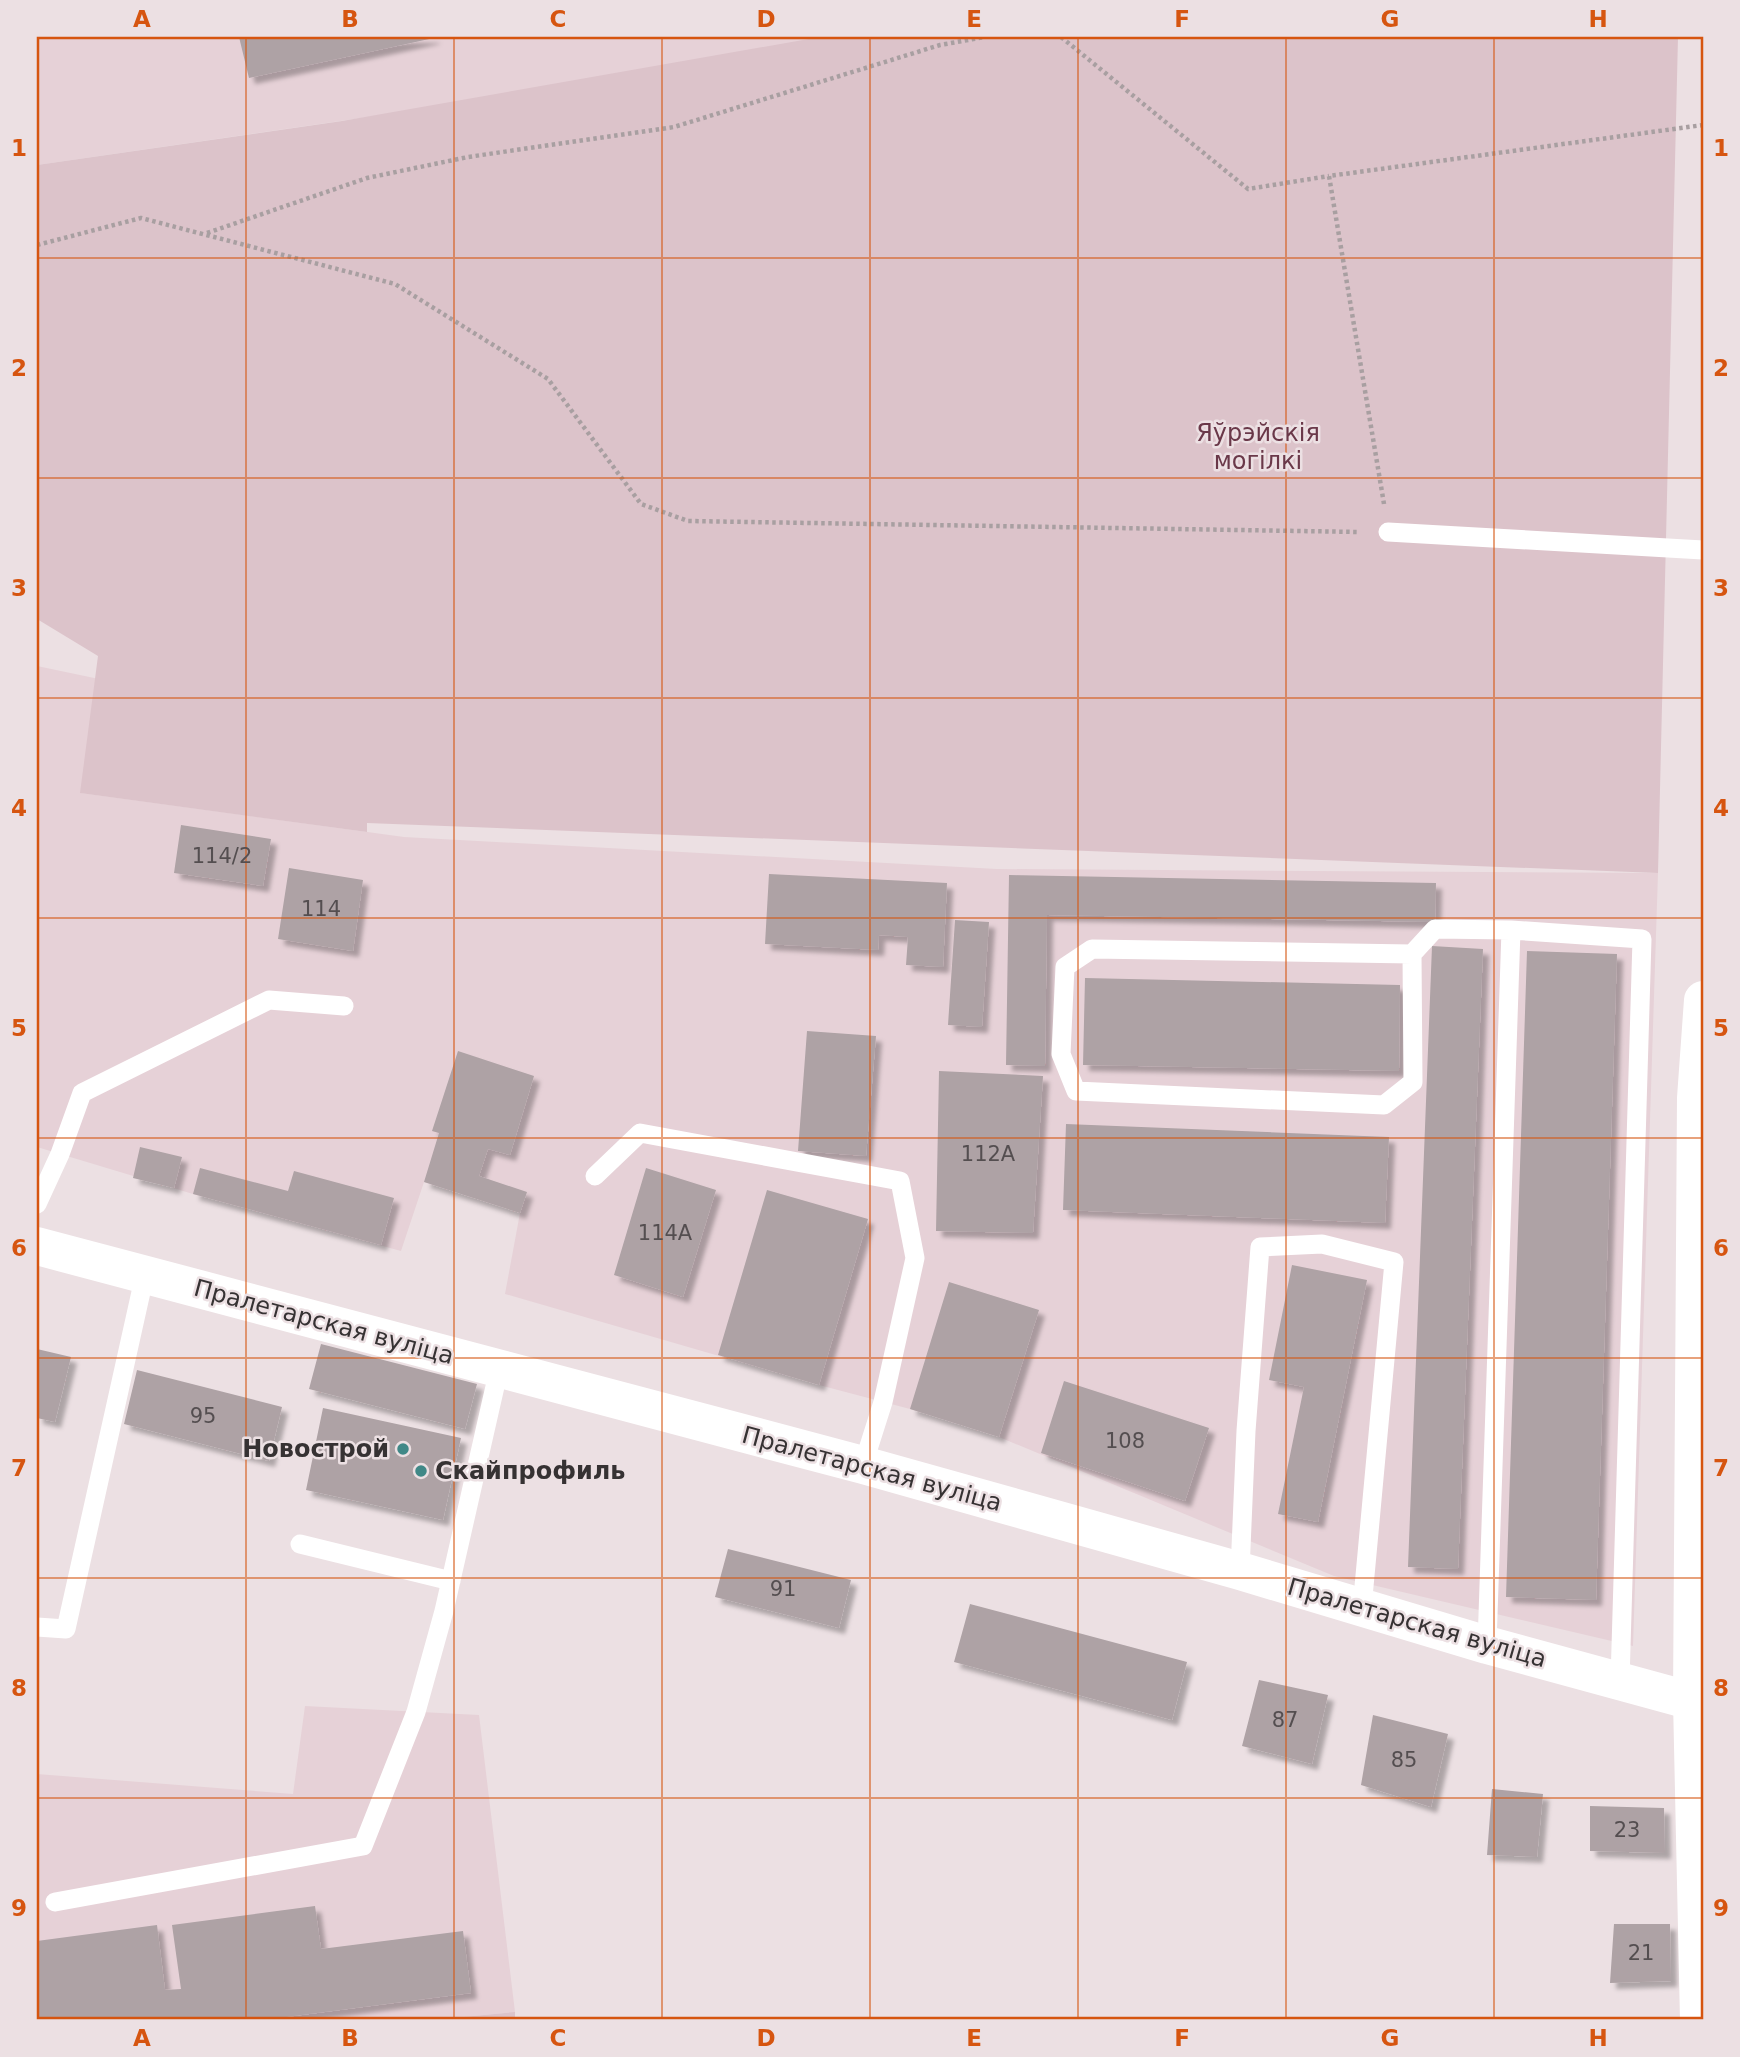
<svg xmlns="http://www.w3.org/2000/svg" width="1740" height="2057" viewBox="0 0 1740 2057" font-family="'DejaVu Sans',sans-serif">
<style>
.built{fill:#e6d1d7}
.green{fill:#dcc3ca}
.building{fill:#aea2a5;filter:url(#shadow)}
.lines{fill:none;stroke-linecap:round;stroke-linejoin:round}
.path{stroke:#a89fa1;stroke-width:4.5;stroke-dasharray:3.5 3.5;stroke-linecap:butt}
.lane{stroke:#fff;stroke-width:19}
.street{stroke:#fff;stroke-width:38}
.secondary{stroke:#fff;stroke-width:38}
.grid{fill:none;stroke:#d65510;stroke-width:2;stroke-opacity:0.55}
.poi-dot{fill:#408887;stroke:#ece0e3;stroke-width:2.5}
.labels{text-anchor:middle;dominant-baseline:central;stroke-width:5;stroke-linejoin:round;paint-order:stroke}
.number-label{font-size:21px;fill:#544e50}
.park-label{font-size:24px;fill:#6a3849;stroke:#ece0e3}
.street-label{font-size:24px;fill:#363233;stroke:#ece0e3}
.poi-label{font-size:24px;font-weight:bold;fill:#363233;stroke:#ece0e3;text-anchor:end}
.neatline{fill:none;stroke:#d65510;stroke-width:2.5}
.grid-label{font-size:23px;text-anchor:middle;font-weight:bold;fill:#d65510}
</style>
<defs>
<filter id="shadow"><feDropShadow dx="6" dy="6" stdDeviation="2" flood-color="#0004"/></filter>
</defs>
<rect width="100%" height="100%" fill="#ece0e3"/>
<path class="built" d="M37 37H864L659 75 37 165Z
M37 666 99 679 81 793 404 837 997 869 1658 873 1633 1646 1334 1576 999 1437 910 1409 819 1385 505 1294 520 1213 424 1182 401 1251 193 1194 37 1147Z
M305 1706 479 1715 515 2012 432 2020H37V1774L293 1794Z"/>
<path class="green" d="M820 37H1678L1658 873 367 823V832L80 793 98 656 37 619V165L342 121Z
M515 2012V2020H432L514 2012Z"/>
<path class="building" d="M239 37H434V38L249 78Z
M181 825 271 839 263 886 174 873Z
M289 868 363 880 353 951 278 939Z
M769 874 947 883 943 967 906 965 908 937 879 935 878 950 765 944Z
M1009 875 1436 883 1435 922 1047 915 1045 1066 1006 1065Z
M955 920 989 922 982 1027 948 1025Z
M1432 946 1483 949 1458 1569 1408 1567Z
M1527 951 1617 954 1596 1600 1506 1597Z
M1085 978 1400 985 1399 1071 1083 1065Z
M807 1031 876 1036 866 1156 798 1151Z
M458 1051 534 1076 510 1155 488 1149 479 1176 527 1192 520 1213 424 1182 439 1133 432 1131Z
M939 1071 1043 1076 1033 1233 936 1231Z
M1066 1124 1389 1137 1385 1223 1063 1210Z
M140 1147 182 1157 174 1188 133 1178Z
M200 1168 288 1191 294 1171 394 1198 381 1245 193 1194Z
M646 1168 716 1190 683 1297 614 1275Z
M767 1190 868 1219 819 1385 718 1355Z
M1292 1265 1367 1280 1318 1522 1278 1514 1304 1387 1269 1380Z
M949 1282 1039 1310 999 1437 910 1409Z
M321 1344 477 1384 465 1429 309 1389Z
M37 1349 71 1357 55 1422 37 1418Z
M137 1370 282 1407 269 1461 124 1424Z
M1064 1381 1209 1428 1185 1501 1041 1453Z
M323 1408 461 1438 443 1520 306 1490Z
M728 1549 851 1580 839 1628 715 1597Z
M970 1604 1187 1662 1172 1720 954 1662Z
M1259 1680 1328 1695 1312 1764 1242 1746Z
M1373 1715 1448 1734 1431 1807 1361 1785Z
M1492 1789 1543 1794 1537 1857 1487 1855Z
M1590 1806 1664 1808 1665 1853 1590 1851Z
M315 1906 321 1949 463 1931 471 1993 263 2020H37V1941L157 1925 165 1990 181 1989 172 1925Z
M1614 1924H1670L1671 1981 1610 1983Z"/>
<g class="lines">
<path class="path" d="M1061 37 1248 189 1329 176
M207 233 367 178 468 157 674 127 940 45 985 37
M37 245 141 218 395 284 548 379 641 504 688 521 1360 532
M1384 504 1329 176 1703 125"/>
<path class="lane" d="M1388 532 1703 550
M1412 954 1413 1082 1384 1105 1076 1091 1061 1054 1065 967 1092 949 1412 954 1435 929 1511 930
M595 1176 640 1133 900 1181 915 1258 883 1402 863 1465
M37 1204 60 1154 82 1093 269 1000 344 1006
M300 1544 451 1581
M1240 1571 1246 1431 1260 1247 1322 1244 1394 1262 1362 1608
M37 1627 66 1629 145 1274
M1487 1645 1511 930 1642 939 1620 1681
M55 1902 363 1846 416 1712 444 1611 499 1369"/>
<path class="street" d="M1699 2020 1692 1700 1696 1098 1703 1000"/>
<path class="secondary" d="M37 1246 863 1465 1240 1571 1487 1645 1703 1704"/>
</g>
<path class="grid" d="M246 37V2020M454 37V2020M662 37V2020M870 37V2020M1078 37V2020M1286 37V2020M1494 37V2020M37 258H1703M37 478H1703M37 698H1703M37 918H1703M37 1138H1703M37 1358H1703M37 1578H1703M37 1798H1703"/>
<g class="poi-dot">
<circle cx="403" cy="1449" r="7"/>
<circle cx="421" cy="1471" r="7"/>
</g>
<g class="labels">
<g class="number-label">
<text x="222" y="856">114/2</text>
<text x="321" y="909">114</text>
<text x="988" y="1154">112А</text>
<text x="665" y="1233">114А</text>
<text x="203" y="1416">95</text>
<text x="1125" y="1441">108</text>
<text x="783" y="1589">91</text>
<text x="1285" y="1720">87</text>
<text x="1404" y="1760">85</text>
<text x="1627" y="1830">23</text>
<text x="1641" y="1953">21</text>
</g>
<g class="park-label">
<text x="1258" y="433">Яўрэйскія<tspan x="1258" dy="28">могілкі</tspan></text>
</g>
<g class="street-label">
<text transform="translate(324 1322) rotate(15)">Пралетарская вуліца</text>
<text transform="translate(872 1469) rotate(15)">Пралетарская вуліца</text>
<text transform="translate(1417 1623) rotate(16)">Пралетарская вуліца</text>
</g>
<g class="poi-label">
<text x="389" y="1449">Новострой</text>
<text x="435" y="1471" text-anchor="start">Скайпрофиль</text>
</g>
</g>
<rect width="1740" height="2057" fill="none" stroke="#ece0e3" stroke-width="77"/>
<rect x="38" y="38" width="1664" height="1980" class="neatline"/>
<g class="grid-label">
<text x="142" y="27">A</text>
<text x="350" y="27">B</text>
<text x="558" y="27">C</text>
<text x="766" y="27">D</text>
<text x="974" y="27">E</text>
<text x="1182" y="27">F</text>
<text x="1390" y="27">G</text>
<text x="1598" y="27">H</text>
<text x="19" y="156">1</text>
<text x="1721" y="156">1</text>
<text x="19" y="376">2</text>
<text x="1721" y="376">2</text>
<text x="19" y="596">3</text>
<text x="1721" y="596">3</text>
<text x="19" y="816">4</text>
<text x="1721" y="816">4</text>
<text x="19" y="1036">5</text>
<text x="1721" y="1036">5</text>
<text x="19" y="1256">6</text>
<text x="1721" y="1256">6</text>
<text x="19" y="1476">7</text>
<text x="1721" y="1476">7</text>
<text x="19" y="1696">8</text>
<text x="1721" y="1696">8</text>
<text x="19" y="1916">9</text>
<text x="1721" y="1916">9</text>
<text x="142" y="2046">A</text>
<text x="350" y="2046">B</text>
<text x="558" y="2046">C</text>
<text x="766" y="2046">D</text>
<text x="974" y="2046">E</text>
<text x="1182" y="2046">F</text>
<text x="1390" y="2046">G</text>
<text x="1598" y="2046">H</text>
</g>
</svg>
